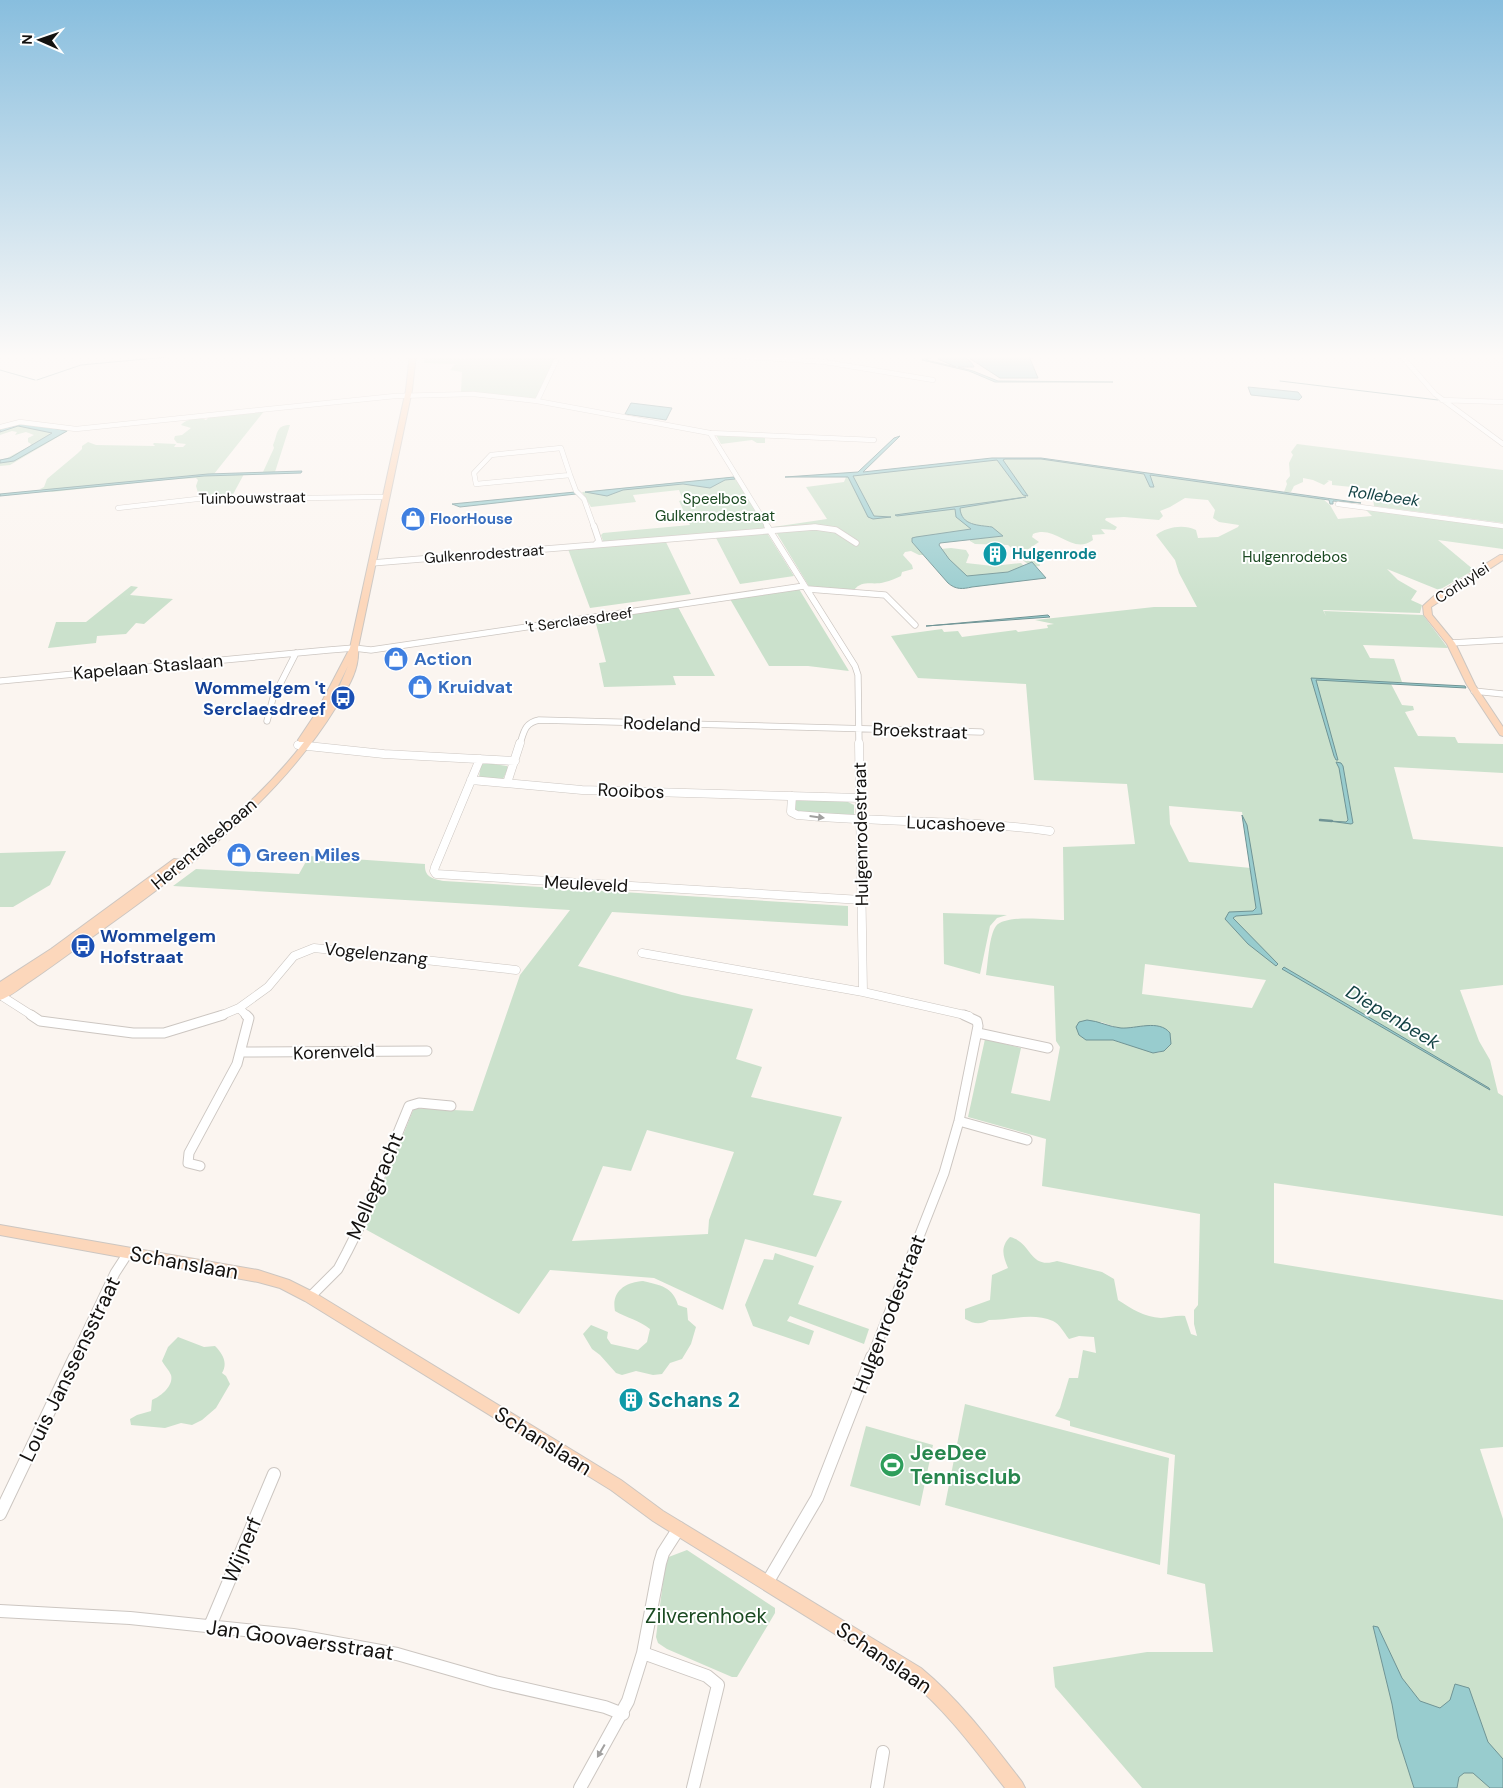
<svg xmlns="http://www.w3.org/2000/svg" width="1503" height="1788" viewBox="0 0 1503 1788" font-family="'DM Sans',sans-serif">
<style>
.green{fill:#cbe1cc;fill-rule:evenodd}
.water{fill:#98ccce;stroke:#709495}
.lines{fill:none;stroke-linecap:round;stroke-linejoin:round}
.stream-far1{stroke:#709495;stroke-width:1}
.stream{stroke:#709495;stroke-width:2.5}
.street-far4-casing{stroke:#ccc6c1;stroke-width:5.5}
.street-far3-casing{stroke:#ccc6c1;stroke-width:7}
.street-far2-casing{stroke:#ccc6c1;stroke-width:9}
.street-far1-casing{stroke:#ccc6c1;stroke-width:11}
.street-casing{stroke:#ccc6c1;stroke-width:14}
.secondary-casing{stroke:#ccc6c1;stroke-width:2}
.street-far4{stroke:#fff;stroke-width:4.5}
.street-far3{stroke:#fff;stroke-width:5.5}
.street-far2{stroke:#fff;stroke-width:8}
.street-far1{stroke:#fff;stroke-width:9}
.street{stroke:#fff;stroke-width:12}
.secondary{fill:#fcd7bb;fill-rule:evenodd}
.oneway{fill:#a1a09f}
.labels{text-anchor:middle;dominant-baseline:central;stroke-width:4;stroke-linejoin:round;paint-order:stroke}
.far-street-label{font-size:15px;fill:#141210;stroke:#fff}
.far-park-label{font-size:15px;fill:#1b4a22;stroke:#fff}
.far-shop-label{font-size:15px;font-weight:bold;fill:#366cbe;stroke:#fff;text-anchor:start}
.far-culture-label{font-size:15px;font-weight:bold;fill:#0d838f;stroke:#fff;text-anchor:start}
.far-water-label{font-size:16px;font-style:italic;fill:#144345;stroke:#fff}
.shop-label{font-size:18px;font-weight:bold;fill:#366cbe;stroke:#fff;text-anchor:start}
.street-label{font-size:18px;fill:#141210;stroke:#fff}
.transit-label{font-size:18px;font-weight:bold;fill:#164399;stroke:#fff;text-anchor:end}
.water-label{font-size:19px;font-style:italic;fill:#144345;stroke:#fff}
.near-street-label{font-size:21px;fill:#141210;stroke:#fff}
.near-culture-label{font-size:21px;font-weight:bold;fill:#0d838f;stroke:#fff;text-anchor:start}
.near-leisure-label{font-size:21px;font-weight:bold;fill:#27864d;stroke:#fff;text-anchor:start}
.near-park-label{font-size:21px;fill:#1b4a22;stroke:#fff}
</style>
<rect width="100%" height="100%" fill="#fbf5f0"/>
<path class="green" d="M466 354H558L551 372 537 399 461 392 462 372 450 370 455 364 424 363V356L465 359Z
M265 410 214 474 208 476 244 474 231 498 199 496 196 486 198 480 196 478 163 480 52 492 40 489 44 487 47 479 78 453 82 449V446L88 442 96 445 155 446 153 444 154 443 176 444 174 447H183L186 444 177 443 174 439 175 436 182 435 191 428 181 425C186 419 199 417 206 420L209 417Z
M13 422 68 430 104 428 68 431 10 465 0 466V460L7 458 30 446 31 444 28 442V438L34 435 26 432 15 435 17 432 12 431 0 435V428Z
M290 425 275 472H263L274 448 273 445C278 435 275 425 290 425Z
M716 435 765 438V443H757L752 440 721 444Z
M1297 444 1503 470V523L1374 506 1372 489 1332 485V481L1327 480 1329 481 1324 485 1313 480 1303 478V482L1294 486 1291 492H1284L1287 484 1286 481 1290 476 1289 463 1293 455 1291 452Z
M1009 458 1049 459 1323 499 1330 505 1338 519 1372 516 1363 507 1503 526V549L1438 540 1474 570 1439 590 1387 569 1398 580 1417 591 1411 600 1422 605 1420 613 1323 610 1326 616 1324 611 1423 615 1448 648 1363 645 1370 658 1394 659 1402 682H1390L1402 705 1413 706 1414 710 1405 712 1418 736 1455 737 1458 743 1503 744V773L1394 767 1413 839 1503 847V985L1460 990 1479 1041 1490 1060 1498 1093 1503 1096V1216L1274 1183V1263L1503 1300V1447L1480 1449 1503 1519V1788H1142L1055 1687 1053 1667 1147 1652H1213L1205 1584 1167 1574 1175 1455 1070 1426V1421L1055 1416 1060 1408 1069 1378H1078L1083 1350 1096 1353 1094 1337 1079 1336 1069 1339C1064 1333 1060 1324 1053 1321 1033 1312 1010 1320 989 1320 980 1325 974 1324 965 1319V1309L990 1300 992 1275 1008 1268C1003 1256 1000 1247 1010 1237 1032 1242 1029 1270 1057 1261L1102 1272 1114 1279 1118 1300C1132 1309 1144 1317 1161 1318 1169 1318 1176 1315 1185 1316L1191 1334 1197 1336 1194 1324V1310L1198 1305 1200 1214 1042 1186 1046 1139 968 1117 985 1039 1021 1048 1011 1093 1050 1101 1060 1047 1056 1041 1054 986 986 975C988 964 989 935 996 926 1006 914 1048 920 1064 920L1063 847 1135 844 1127 784 1034 780 1026 684 918 678 891 636 942 629 944 632 958 631 962 637 1016 630 1018 632 1048 628 1047 625 1054 624 1035 620 1154 607H1197L1179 573 1175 560 1156 535C1167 527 1183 524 1196 530L1198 538 1218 537 1238 527 1239 525 1219 522 1213 518 1215 510 1208 500 1185 498 1170 507 1160 511 1163 516 1159 520 1124 517 1106 518 1105 520 1117 527 1115 530 1101 529 1105 534 1092 535 1093 540C1072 556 1056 524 1033 534L1032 537 1039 542 1027 550 1039 562 1040 566C1026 569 1017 553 1008 545L975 544 970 541V539L948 534 927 555H919L911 551 905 552 903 555 912 565 913 569 902 572 901 576C896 578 890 581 885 582 873 586 863 579 854 590L810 588 773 527 827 519 806 487 844 482 846 477 871 472ZM1169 806 1242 812 1251 868 1189 862 1170 824ZM1145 964 1266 980 1252 1008 1142 994ZM1101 1022C1108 1024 1114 1027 1120 1028 1135 1030 1163 1018 1171 1037L1164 1051 1157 1053 1113 1040H1086Z
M733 477 737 478 770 530 767 533 794 576 740 584 715 536 665 540 691 594 590 608 568 549 604 544 601 535 603 533 690 525 679 501 683 500 679 490 633 495 636 502 591 507 582 492Z
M951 548 966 550 969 555 966 563 993 566 1021 563 1026 568 1025 571 967 577 958 574 940 549Z
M131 586 138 587 130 595 173 599 144 624 136 623 126 634 97 636 96 643 48 648 56 622H86Z
M799 589 849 671 808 666H769L730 599Z
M678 607 715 676H673L676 685 604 687 599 663 606 662 595 620Z
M486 763 507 766 508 768 503 779 479 777 481 765Z
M799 800 846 801 854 805V817L794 812V801Z
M66 851 50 885 13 907H0V853Z
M309 856 425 864C424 877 433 879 444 881L848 906V926L612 912 578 966 682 995 753 1009 736 1059 762 1067 751 1097 842 1117 813 1195 842 1201 816 1257 745 1239 723 1310 654 1278 550 1270 519 1314 365 1229 414 1108 473 1111 520 975 570 910 173 886 196 869 299 874ZM647 1130 734 1152 709 1220 708 1234 572 1241 603 1166 631 1171Z
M943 913 1007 915 997 918 990 926 980 974 944 964Z
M775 1253 814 1266 798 1304 869 1329 864 1344 790 1316 787 1321 814 1331 809 1345 753 1326 745 1305 764 1259 773 1260Z
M643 1281C660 1285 673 1287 678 1305L687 1308 688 1320 696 1327 691 1344 682 1359 670 1363 662 1374 653 1375 636 1371 622 1375 616 1373 600 1355 592 1349 583 1334 591 1325 608 1332 607 1338 611 1344 638 1350 647 1342 650 1329C639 1320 627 1318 615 1311 611 1291 626 1282 643 1281Z
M178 1337 204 1347 215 1346C223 1354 228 1363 222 1373L226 1376 230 1384 216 1408 202 1420 192 1425 181 1423 165 1428 131 1425 130 1419 137 1415 151 1411 152 1400C160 1397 174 1386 171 1375 169 1370 164 1365 162 1361L168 1347Z
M965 1404 1169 1458 1160 1565 945 1505Z
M866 1426 933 1445 920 1506 850 1486Z
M687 1550 775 1608V1613L737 1677H732L667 1649 658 1643 656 1637 666 1558Z"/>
<path class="water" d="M921 354 936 355 926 360 956 367 938 359 940 354C953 354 968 354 974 367H958L973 371 998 381 1113 382H995L969 371 922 360 929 356Z
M963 354H1028L1038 378H1000Z
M1248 387 1298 392 1302 397 1299 400 1251 395Z
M631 403 672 408 666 420 625 414Z
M28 423 67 431 14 461 0 463V460L10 458 52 433 18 426 0 432V429Z
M900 436 863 472 992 458H1041L1361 503 1333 501V504H1330L1329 500 1150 475 1154 487H1150L1144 474 1041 459H1005L1003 460 1028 496 1023 495 997 460 853 476 874 516 891 517 873 519 868 517 848 477H785L858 472 894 438Z
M302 471 301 473 204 476 0 496V494L10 493 208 474Z
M734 477 735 479 725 480 710 488 683 484 623 490 607 496 585 492Z
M575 492 576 494 460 507 452 504Z
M1026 497 960 508C961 526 979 525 992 527L1003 536 940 543 939 545 949 559 967 576 1008 572 1032 562 1046 578 972 587C963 589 956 590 948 583L912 542V538L916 537 971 529 956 517 955 509 897 516 895 515Z
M1048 615 1050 617 926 626H927Z
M1311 678 1465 686 1466 688 1316 680 1338 760H1336L1334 756Z
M1336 762 1341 763 1343 766 1353 823 1351 824 1329 821 1346 822 1348 820 1339 768Z
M1242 815 1247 825 1262 914 1236 916 1233 918 1278 964 1276 966 1248 944 1225 919 1229 912 1253 911 1256 908Z
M1284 967 1489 1088 1490 1090 1282 969Z
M1087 1020C1099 1021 1109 1027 1121 1028 1136 1029 1159 1019 1170 1033L1171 1044 1164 1051 1153 1053 1113 1040H1086L1079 1035 1076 1027 1079 1022Z
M1373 1626 1378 1627 1402 1678 1420 1701 1440 1708 1450 1700 1455 1684 1469 1688 1488 1742 1503 1759V1788H1490L1473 1773H1464L1459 1777 1457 1788H1414L1398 1738 1392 1704Z"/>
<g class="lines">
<path class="stream-far1" d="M0 370 35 380
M37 380 81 365 199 354
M1280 381 1438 400"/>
<path class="stream" d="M1320 820 1332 821"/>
<defs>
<path id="street-far4" d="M705 354 825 362 933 380
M1400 354 1435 394 1503 444
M1442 400 1503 402
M537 401 556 361
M0 427 20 422 76 429 395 396 473 394 537 401 710 433 874 440
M710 433 768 527
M561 448 570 475 476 484 474 473 491 455Z
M570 475 576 491 584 499 594 527
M1338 504 1503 526
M118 508 197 499 386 497
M813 527H816"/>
<path id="street-far3" d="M594 526 599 541 596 544
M767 526 855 666 858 675 859 744
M372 563 815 527 836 530 856 543
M808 589 885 595 915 625
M1451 643 1503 640
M0 681 329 650 354 648 371 650 804 586
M1474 691 1503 694
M267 721 273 698 296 653
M520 744C524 731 525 723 539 720L981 732"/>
<path id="street-far2" d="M859 743 863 992 969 1016
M298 745 384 754 515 761
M480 759 435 867 434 871 436 874 862 900
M471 780 582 790 860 798
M507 783 520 743
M792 796 791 812 797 815C881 823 966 819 1050 831
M642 953 863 992
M0 995 33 1016
M239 1008 247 1016
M220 1016 239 1008 268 987 294 956 314 948 516 970"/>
<path id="street-far1" d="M31 1015 40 1021 133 1033H164L223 1015
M978 1033 1048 1048
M241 1052 427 1051
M959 1121 1027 1140
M200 1166 188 1163 189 1153 237 1064 249 1018 246 1015
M310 1297 338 1269 347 1252 358 1230 409 1106 419 1103 451 1106
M74 1359 115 1273 128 1253
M871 1359 944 1173 959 1121 978 1026 977 1021 964 1015"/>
<path id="street" d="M0 1514 75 1357
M767 1583 817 1498 872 1357
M0 1611 130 1618 293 1635 397 1654 495 1682 605 1707 623 1714
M210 1626 274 1474
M643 1653 707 1676 718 1685 693 1788
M580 1788 628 1701 643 1653 660 1563 663 1553 679 1528
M877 1788 883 1752"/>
<path id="secondary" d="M410 354H416L412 390 358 648C360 670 347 689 336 707 274 808 176 877 81 945 63 958 44 972 26 984 18 990 9 997 0 1000V982L51 949 174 859 183 860C227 824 270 787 304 742H299L298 740 316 713 350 648 406 390ZM348 666 340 685 326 710Z
M1500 555H1503V560L1431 607 1432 615 1455 643 1475 685 1503 727V736L1500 735 1467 685 1447 644 1424 615 1423 606 1434 596Z
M0 1225 258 1270 289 1280 315 1293 621 1480 663 1511 921 1668C961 1701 991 1742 1022 1782L1025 1788H1005C975 1750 947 1711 909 1680L653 1521 611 1490 305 1301 280 1288 258 1282 0 1235Z"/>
</defs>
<use href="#street-far4" class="street-far4-casing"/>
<use href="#street-far3" class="street-far3-casing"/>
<use href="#street-far2" class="street-far2-casing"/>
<use href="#street-far1" class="street-far1-casing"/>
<use href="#street" class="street-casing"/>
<use href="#secondary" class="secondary-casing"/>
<use href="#street-far4" class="street-far4"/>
<use href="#street-far3" class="street-far3"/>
<use href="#street-far2" class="street-far2"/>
<use href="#street-far1" class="street-far1"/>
<use href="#street" class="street"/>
<use href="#secondary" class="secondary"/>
</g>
<defs><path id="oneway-solid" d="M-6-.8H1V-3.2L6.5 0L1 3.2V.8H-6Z" transform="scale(1.25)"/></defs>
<g class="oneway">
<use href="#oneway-solid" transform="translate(817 817) rotate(7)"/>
<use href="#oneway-solid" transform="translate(601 1751) rotate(120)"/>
</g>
<linearGradient id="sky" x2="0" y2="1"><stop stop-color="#88bede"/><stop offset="0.59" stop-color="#fdfaf8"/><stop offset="1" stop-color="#fdfaf8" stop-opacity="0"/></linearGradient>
<rect width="1503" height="604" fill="url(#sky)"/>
<defs>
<symbol id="shop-disc" viewBox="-11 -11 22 22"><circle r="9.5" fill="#3f7fe0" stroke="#fff"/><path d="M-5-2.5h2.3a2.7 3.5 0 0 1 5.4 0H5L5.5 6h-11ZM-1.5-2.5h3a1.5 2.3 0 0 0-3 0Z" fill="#fff"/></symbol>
<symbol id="building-disc" viewBox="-11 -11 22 22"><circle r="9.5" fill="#0f9aa8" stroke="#fff"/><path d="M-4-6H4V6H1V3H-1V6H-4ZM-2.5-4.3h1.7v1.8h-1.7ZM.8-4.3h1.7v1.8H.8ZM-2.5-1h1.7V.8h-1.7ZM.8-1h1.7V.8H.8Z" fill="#fff"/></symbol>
<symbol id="bus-disc" viewBox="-11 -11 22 22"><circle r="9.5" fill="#1a4fb4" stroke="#fff"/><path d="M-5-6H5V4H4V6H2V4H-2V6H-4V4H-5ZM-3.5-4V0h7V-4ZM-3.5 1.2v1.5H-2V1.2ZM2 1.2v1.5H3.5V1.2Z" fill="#fff"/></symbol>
<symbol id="stadium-disc" viewBox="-11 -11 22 22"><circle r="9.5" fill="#2e9e5b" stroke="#fff"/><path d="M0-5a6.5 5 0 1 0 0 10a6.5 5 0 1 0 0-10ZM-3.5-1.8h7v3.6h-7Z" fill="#fff"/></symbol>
</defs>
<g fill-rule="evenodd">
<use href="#shop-disc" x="399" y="505" width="28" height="28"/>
<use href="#building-disc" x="981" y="540" width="28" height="28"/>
<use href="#shop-disc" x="382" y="645" width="28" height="28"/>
<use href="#shop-disc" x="406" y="673" width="28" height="28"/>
<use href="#bus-disc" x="329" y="684" width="28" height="28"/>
<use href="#shop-disc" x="225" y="841" width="28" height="28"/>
<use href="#bus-disc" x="69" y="932" width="28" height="28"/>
<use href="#building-disc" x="617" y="1386" width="28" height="28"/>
<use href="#stadium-disc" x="878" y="1451" width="28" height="28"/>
</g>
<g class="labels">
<g class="far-street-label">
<text transform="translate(252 498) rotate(-1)">Tuinbouwstraat</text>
<text transform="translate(484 554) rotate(-4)">Gulkenrodestraat</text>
<text transform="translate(1462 583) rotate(-33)">Corluylei</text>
<text transform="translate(579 620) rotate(-8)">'t Serclaesdreef</text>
</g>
<g class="far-park-label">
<text x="715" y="499">Speelbos<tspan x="715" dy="17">Gulkenrodestraat</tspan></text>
<text x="1295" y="557">Hulgenrodebos</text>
</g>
<g class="far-shop-label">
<text x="430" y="519">FloorHouse</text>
</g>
<g class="far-culture-label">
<text x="1012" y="554">Hulgenrode</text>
</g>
<g class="far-water-label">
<text transform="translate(1384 496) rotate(8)">Rollebeek</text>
</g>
<g class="shop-label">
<text x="414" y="659">Action</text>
<text x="438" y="687">Kruidvat</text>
<text x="256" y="855">Green Miles</text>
</g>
<g class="street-label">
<text transform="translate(148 667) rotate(-5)">Kapelaan Staslaan</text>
<text transform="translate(662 724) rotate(2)">Rodeland</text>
<text transform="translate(920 731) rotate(2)">Broekstraat</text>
<text transform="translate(631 791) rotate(2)">Rooibos</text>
<text transform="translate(956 824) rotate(2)">Lucashoeve</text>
<text transform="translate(861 834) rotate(-91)">Hulgenrodestraat</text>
<text transform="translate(204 844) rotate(-40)">Herentalsebaan</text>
<text transform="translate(586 884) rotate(3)">Meuleveld</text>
<text transform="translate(376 954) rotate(6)">Vogelenzang</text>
<text transform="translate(334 1052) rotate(-2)">Korenveld</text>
</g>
<g class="transit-label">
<text x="326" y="688">Wommelgem 't<tspan x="326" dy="21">Serclaesdreef</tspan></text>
<text x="100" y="936" text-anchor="start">Wommelgem<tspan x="100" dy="21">Hofstraat</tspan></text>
</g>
<g class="water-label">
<text transform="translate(1393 1017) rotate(31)">Diepenbeek</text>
</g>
<g class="near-street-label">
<text transform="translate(375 1186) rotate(-67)">Mellegracht</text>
<text transform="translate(184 1263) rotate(10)">Schanslaan</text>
<text transform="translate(889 1314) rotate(-69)">Hulgenrodestraat</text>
<text transform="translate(70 1369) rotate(-64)">Louis Janssensstraat</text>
<text transform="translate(543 1441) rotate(32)">Schanslaan</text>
<text transform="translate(242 1550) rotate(-67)">Wijnerf</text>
<text transform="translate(300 1640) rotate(8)">Jan Goovaersstraat</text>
<text transform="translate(884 1658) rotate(34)">Schanslaan</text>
</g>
<g class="near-culture-label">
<text x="648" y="1400">Schans 2</text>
</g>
<g class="near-leisure-label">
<text x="910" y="1453">JeeDee<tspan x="910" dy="24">Tennisclub</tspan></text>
</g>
<g class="near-park-label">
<text x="706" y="1616">Zilverenhoek</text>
</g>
</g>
<g transform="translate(40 40) rotate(272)" stroke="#ffffff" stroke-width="4" paint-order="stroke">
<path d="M0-4L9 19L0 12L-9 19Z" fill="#141210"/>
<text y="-8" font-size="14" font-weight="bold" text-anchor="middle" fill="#141210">N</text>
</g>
</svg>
